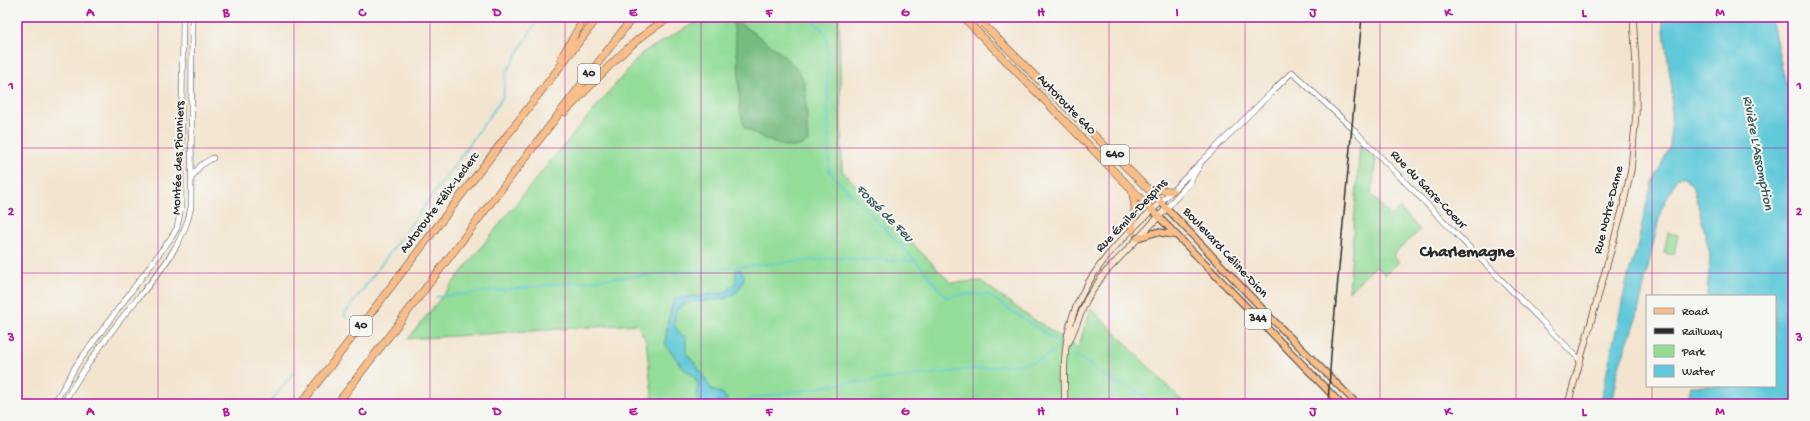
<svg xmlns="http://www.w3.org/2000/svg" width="1810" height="421" viewBox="0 0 1810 421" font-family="'Gochi Hand',sans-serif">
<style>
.green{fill:#93dd99;stroke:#5f8462}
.forest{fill:#76bc81;stroke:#507456}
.water{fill:#5fc9d9;stroke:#457a82}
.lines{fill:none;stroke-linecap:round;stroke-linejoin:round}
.stream{stroke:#5fc9d9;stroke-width:1.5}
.tertiary-casing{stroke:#494744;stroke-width:6}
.secondary-casing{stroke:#494744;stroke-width:7}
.primary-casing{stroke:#494744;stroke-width:8}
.motorway-casing{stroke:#494744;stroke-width:8}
.tertiary{stroke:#fff;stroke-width:5}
.secondary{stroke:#fce5d0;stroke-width:5.5}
.primary{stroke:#f8bd89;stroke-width:6}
.motorway{stroke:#f8bd89;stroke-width:7}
.rail{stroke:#2b2b2b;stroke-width:1.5}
.grid{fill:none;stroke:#b5179e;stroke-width:1;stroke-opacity:0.55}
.labels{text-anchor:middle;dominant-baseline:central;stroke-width:4;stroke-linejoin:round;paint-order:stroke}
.shield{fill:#f6f6f2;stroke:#686867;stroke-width:1}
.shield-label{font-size:12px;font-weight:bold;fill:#2b2b2b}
.street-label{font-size:13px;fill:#2b2b2b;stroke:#f6f6f2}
.water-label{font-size:14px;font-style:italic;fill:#3b5a5f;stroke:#f6f6f2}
.district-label{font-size:17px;font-weight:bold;fill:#2b2b2b;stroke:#f6f6f2}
.neatline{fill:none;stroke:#b5179e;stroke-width:1.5}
.grid-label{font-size:13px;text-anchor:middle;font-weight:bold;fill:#b5179e}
</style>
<rect width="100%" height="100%" fill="#f6f6f2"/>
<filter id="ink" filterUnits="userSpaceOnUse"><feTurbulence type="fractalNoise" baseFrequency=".025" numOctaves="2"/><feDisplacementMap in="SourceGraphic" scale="8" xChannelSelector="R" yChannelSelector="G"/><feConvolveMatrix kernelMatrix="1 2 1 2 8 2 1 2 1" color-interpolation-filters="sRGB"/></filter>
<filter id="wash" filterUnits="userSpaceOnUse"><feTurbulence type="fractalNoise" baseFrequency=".012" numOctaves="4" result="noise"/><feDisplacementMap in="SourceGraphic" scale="16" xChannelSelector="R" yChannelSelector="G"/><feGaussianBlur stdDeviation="0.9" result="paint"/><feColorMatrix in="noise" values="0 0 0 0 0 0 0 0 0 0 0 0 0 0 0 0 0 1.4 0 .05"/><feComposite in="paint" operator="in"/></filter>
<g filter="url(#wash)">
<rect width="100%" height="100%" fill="#f3e4cf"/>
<path class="green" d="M739 17 789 20 798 17H839L842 171 951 283 981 281 1024 313 1078 348 1091 308 1185 404H653L646 341 637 324 408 339 538 176 642 53 696 22Z
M1360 144 1376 160 1371 194 1391 216 1400 208 1420 230 1393 255 1399 262 1385 275 1376 266 1349 291Z
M1668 233 1678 235 1674 255 1664 253Z"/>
<path class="forest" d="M733 19C753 33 793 57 803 79 807 88 807 129 808 141 789 157 763 137 745 128L740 112 738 61Z"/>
<path class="water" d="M1662 17H1771L1782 68 1793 105V404H1686L1690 386H1775V296H1707L1710 255 1694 188 1684 175 1677 178 1661 210 1637 316 1618 369 1611 404H1600L1627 280 1638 244 1644 214 1651 187 1670 146 1672 90Z
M740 269 744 276C738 317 681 288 675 315 675 319 675 324 675 327L682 336 686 337V353L697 366 712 390 723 394 728 400 697 404 698 383 692 374 683 368 665 344C667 328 669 312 675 297L679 298 725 293 736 282V270Z"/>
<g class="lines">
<path class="stream" d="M436 297 614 278 834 258 916 261
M349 319 344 315 456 163 503 97 506 73 539 17
M1074 354 1113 382 1139 391 1152 404
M748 399 842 384 1029 363C1042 359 1053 356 1060 343L988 295 967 294 946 297 916 261 829 172 827 40 825 32 810 17
M269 404 293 373"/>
</g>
</g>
<g filter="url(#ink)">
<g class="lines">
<defs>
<path id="tertiary" d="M192 177 201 165 213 158
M1161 202 1292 72 1352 128 1580 360
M1167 208 1189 183 1200 165
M54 404 77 364 171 238 177 228 181 208 183 17
M63 404C80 374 100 346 121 319 147 286 184 249 191 207L192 17"/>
<path id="secondary" d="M1069 342 1087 299 1103 275 1167 208
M1065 404C1064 378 1063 351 1070 325 1083 275 1123 236 1161 202
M1568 404 1622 211 1631 170 1636 113V64L1633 17"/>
<path id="primary" d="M1161 202 1270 317 1357 404
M1152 210 1341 404
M1137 238 1157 232 1175 235"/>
<path id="motorway" d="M963 17 1152 210
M976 17 1161 202
M561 58 585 17
M565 112C598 79 630 39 671 17
M1149 189 1172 191
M1132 190 1135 208 1132 230
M301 404 598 17
M337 404 633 17"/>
</defs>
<use href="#tertiary" class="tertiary-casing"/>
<use href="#secondary" class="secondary-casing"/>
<use href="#primary" class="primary-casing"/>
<use href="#motorway" class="motorway-casing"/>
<use href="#tertiary" class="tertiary"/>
<use href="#secondary" class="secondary"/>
<use href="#primary" class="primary"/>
<use href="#motorway" class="motorway"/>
<path class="rail" d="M1328 404 1331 355 1362 17"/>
</g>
</g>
<path class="grid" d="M158 17V404M294 17V404M430 17V404M565 17V404M701 17V404M837 17V404M973 17V404M1109 17V404M1245 17V404M1380 17V404M1516 17V404M1652 17V296M17 148H1793M17 273H1793M1652 386V404"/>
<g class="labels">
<g class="shield">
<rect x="578" y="64" width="22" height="20" rx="3"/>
<rect x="1101" y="145" width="28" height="20" rx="3"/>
<rect x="1245" y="309" width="26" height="20" rx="3"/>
<rect x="350" y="316" width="22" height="20" rx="3"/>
</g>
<g class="shield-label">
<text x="589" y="74">40</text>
<text x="1115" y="155">640</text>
<text x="1258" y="319">344</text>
<text x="361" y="326">40</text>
</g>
<g class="street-label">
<text transform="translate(1066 105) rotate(46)">Autoroute 640</text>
<text transform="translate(179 158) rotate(-88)">Montée des Pionniers</text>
<text transform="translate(1428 190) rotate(46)">Rue du Sacre-Coeur</text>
<text transform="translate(440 203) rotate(-53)">Autoroute Félix-Leclerc</text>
<text transform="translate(1609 210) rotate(-76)">Rue Notre-Dame</text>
<text transform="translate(1132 216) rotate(-46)">Rue Émile-Despins</text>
<text transform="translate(1225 253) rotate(47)">Boulevard Céline-Dion</text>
</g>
<g class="water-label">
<text transform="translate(1757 153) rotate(79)">Rivière L'Assomption</text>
<text transform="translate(884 214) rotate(45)">Fossé de Feu</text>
</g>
<g class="district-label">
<text x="1467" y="253">Charlemagne</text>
</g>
</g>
<rect width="1810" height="421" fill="none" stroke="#f6f6f2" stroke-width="44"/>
<rect x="1646" y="295" width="130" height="92" fill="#f6f6f2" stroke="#a5a5a2"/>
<rect x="1654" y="308" width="20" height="6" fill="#f8bd89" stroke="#a5a5a2"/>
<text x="1682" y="315" font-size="12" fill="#2b2b2b">Road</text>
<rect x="1654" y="328" width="20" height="6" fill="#2b2b2b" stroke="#a5a5a2"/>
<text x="1682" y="335" font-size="12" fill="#2b2b2b">Railway</text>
<rect x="1654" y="345" width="20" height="12" fill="#93dd99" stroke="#a5a5a2"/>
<text x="1682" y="355" font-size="12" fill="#2b2b2b">Park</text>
<rect x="1654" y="365" width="20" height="12" fill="#5fc9d9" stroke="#a5a5a2"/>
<text x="1682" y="375" font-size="12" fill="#2b2b2b">Water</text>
<rect x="22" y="22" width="1766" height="377" class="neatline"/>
<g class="grid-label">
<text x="90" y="16">A</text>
<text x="226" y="16">B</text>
<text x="362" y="16">C</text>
<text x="497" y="16">D</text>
<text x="633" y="16">E</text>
<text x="769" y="16">F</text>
<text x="905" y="16">G</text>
<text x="1041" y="16">H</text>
<text x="1177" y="16">I</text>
<text x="1313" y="16">J</text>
<text x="1448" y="16">K</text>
<text x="1584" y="16">L</text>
<text x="1720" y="16">M</text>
<text x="11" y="89">1</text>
<text x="1799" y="89">1</text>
<text x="11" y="215">2</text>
<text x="1799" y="215">2</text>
<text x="11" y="341">3</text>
<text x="1799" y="341">3</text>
<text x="90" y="415">A</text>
<text x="226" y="415">B</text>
<text x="362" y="415">C</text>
<text x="497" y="415">D</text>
<text x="633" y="415">E</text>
<text x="769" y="415">F</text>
<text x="905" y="415">G</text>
<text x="1041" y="415">H</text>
<text x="1177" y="415">I</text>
<text x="1313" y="415">J</text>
<text x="1448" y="415">K</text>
<text x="1584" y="415">L</text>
<text x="1720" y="415">M</text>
</g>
</svg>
